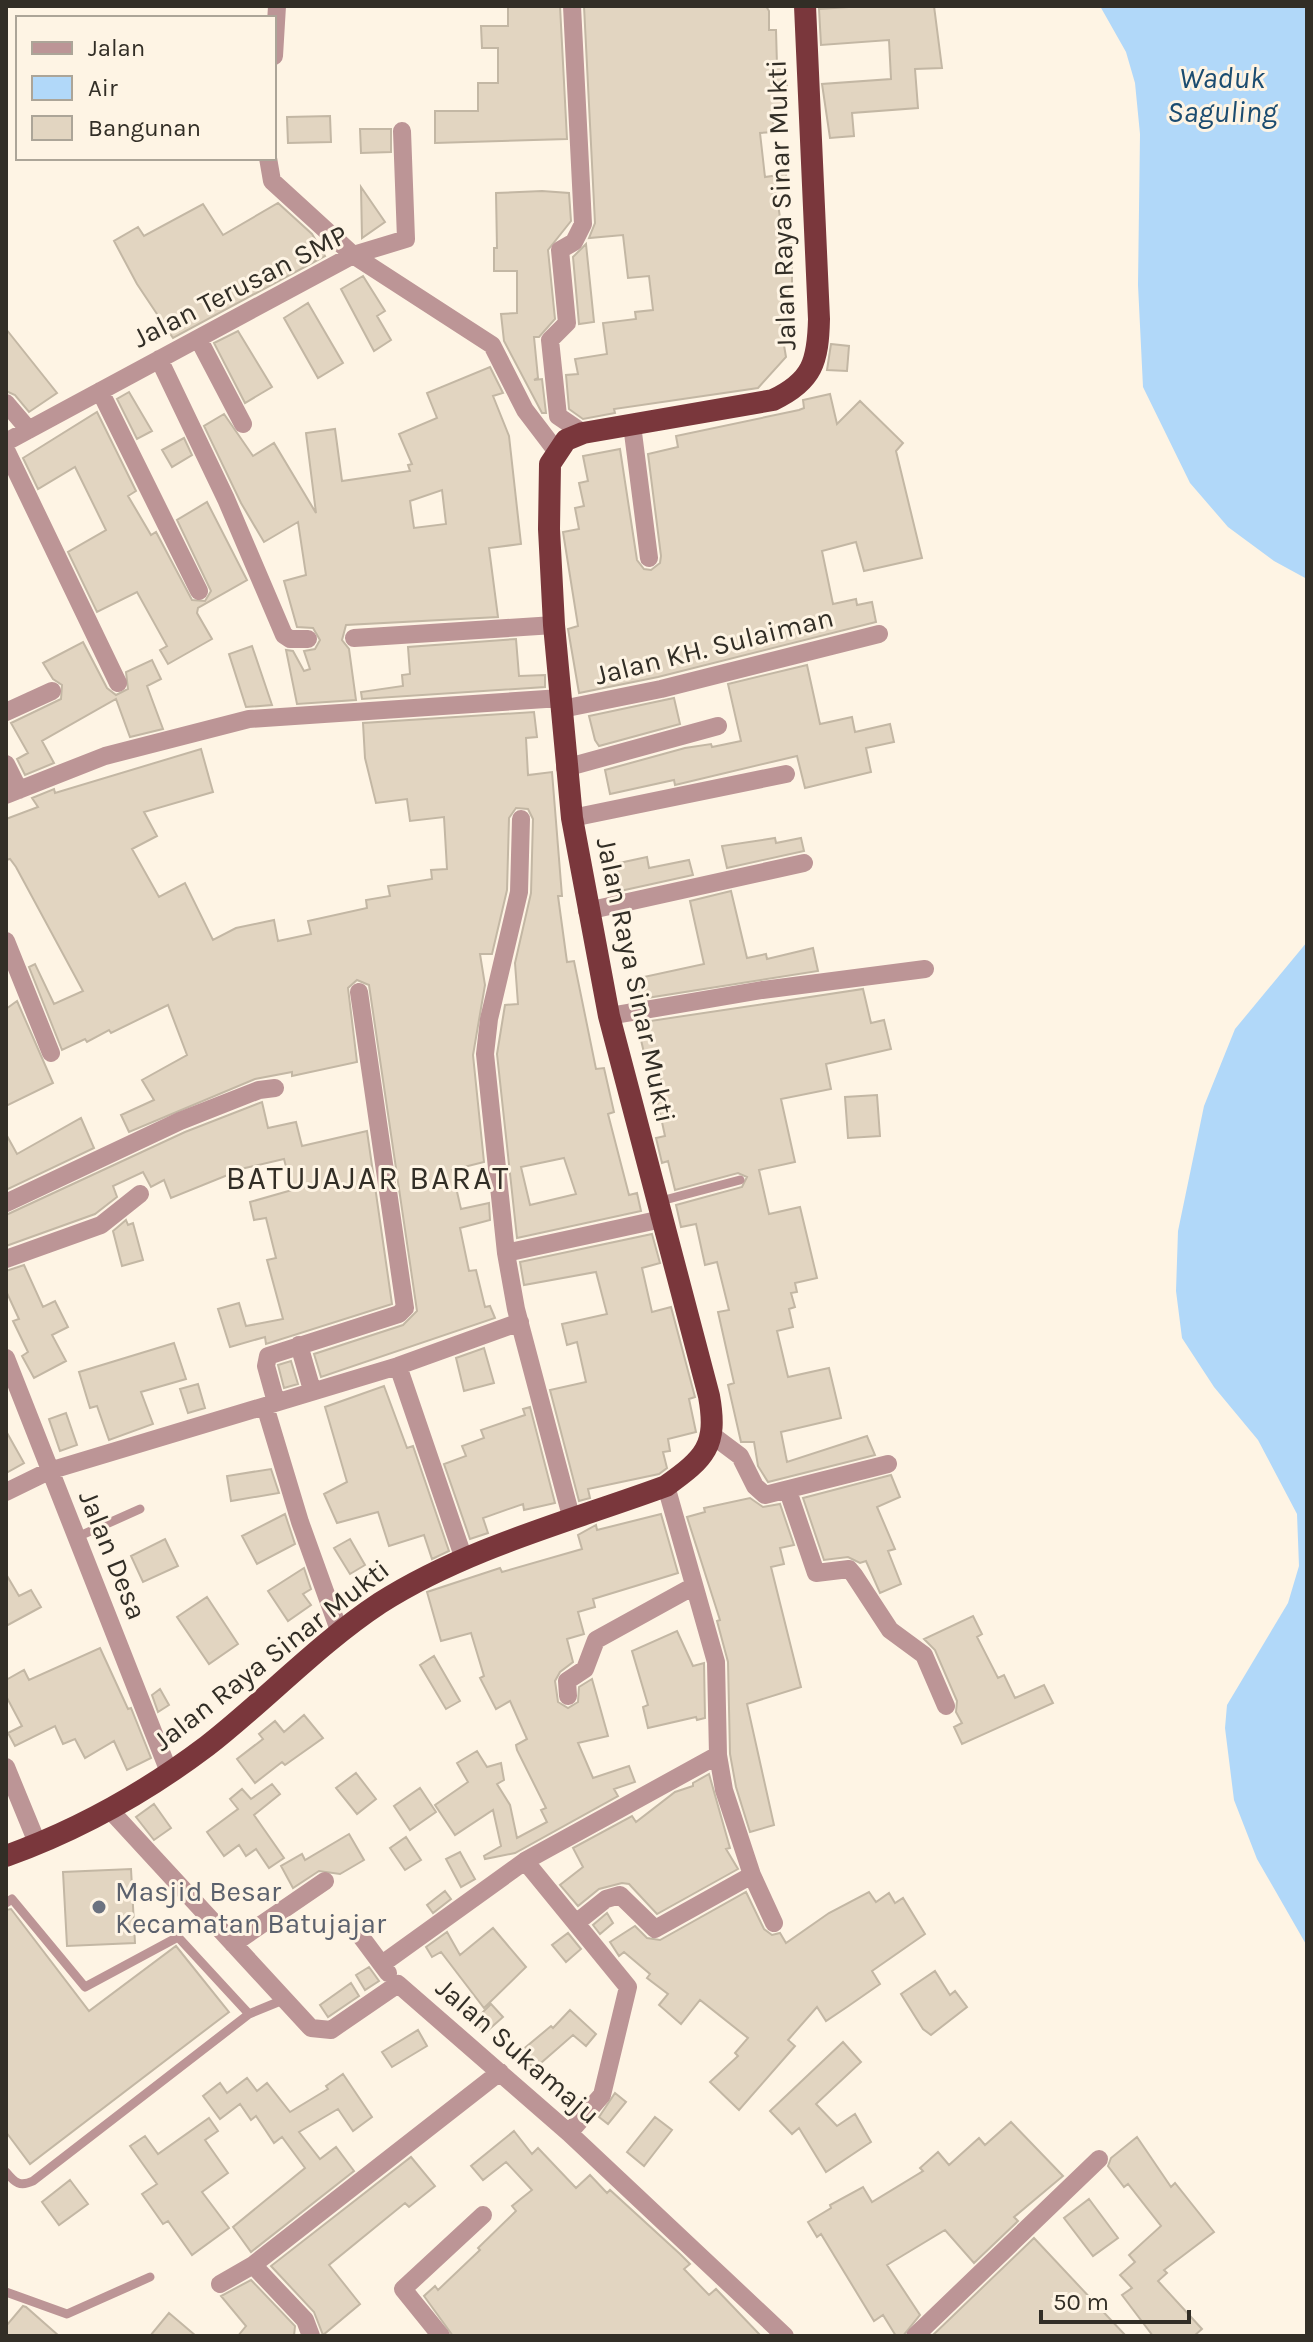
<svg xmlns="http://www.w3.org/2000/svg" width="1313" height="2342" viewBox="0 0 1313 2342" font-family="Karla,sans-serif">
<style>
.water{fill:#b1d8f9}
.building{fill:#e2d5c1;stroke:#c3b7a4;stroke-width:2;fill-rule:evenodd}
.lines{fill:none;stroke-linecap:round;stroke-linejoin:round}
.service{stroke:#bc9596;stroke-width:9}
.minor{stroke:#bc9596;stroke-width:18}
.trunk{stroke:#7a373c;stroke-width:22}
.worship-dot{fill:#6b7280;stroke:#fef4e4;stroke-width:3}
.labels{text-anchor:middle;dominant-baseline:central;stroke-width:6;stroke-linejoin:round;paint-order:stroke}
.street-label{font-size:28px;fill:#322e26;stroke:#fef4e4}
.worship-label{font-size:28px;fill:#5b616d;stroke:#fef4e4;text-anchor:start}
.water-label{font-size:30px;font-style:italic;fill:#1b4c70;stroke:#fef4e4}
.quarter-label{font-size:32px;letter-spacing:2px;fill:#322e26;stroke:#fef4e4}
</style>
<rect width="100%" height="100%" fill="#fef4e4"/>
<path class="water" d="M1100 6H1307V579L1274 561 1228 527 1190 483 1143 387 1138 285 1140 134 1135 83 1126 52Z
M1307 942V1946L1257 1859 1234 1800 1225 1728 1227 1705 1288 1603 1299 1566 1297 1514 1258 1440 1214 1387 1182 1338 1176 1291 1178 1231 1204 1106 1235 1029Z"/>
<path class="building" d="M508 6H560L567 139 435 143V111H478V83H498V48H482L481 26H508Z
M584 6H766L769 11V30H776L777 65H786L787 90H783L785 105 772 106 774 132 760 133 765 177 786 174 787 189 776 191 784 244H792V285L787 286 792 321 780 322 786 357 758 388 614 409 615 413 583 419 569 409 566 375 578 374 575 359 607 354 603 323 636 319 635 312 653 310 649 276 628 278 623 235 589 238 595 223Z
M864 6H934L942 68 915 69 918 108 852 113 854 136 830 138 822 84 891 79 889 40 821 45 819 9Z
M330 116 331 142 288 143 287 117Z
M360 129H391V152L361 153Z
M361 187 385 222 362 238Z
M542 191 569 193 571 221 548 250 555 319 539 337H534L538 378 534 380 542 379 546 413H542L504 341 501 314 517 313V271H494V248H497L496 193Z
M278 203 312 234 325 256 173 338 137 284 114 241 138 227 144 236 203 204 223 235Z
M586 244 594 322 579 324 573 257Z
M363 276 385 311 377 316 391 340 374 351 341 289Z
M308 303 343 363 318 378 284 318Z
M6 329 57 393 29 412 15 395 6 391Z
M238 331 272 387 245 403 214 343Z
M831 344 849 346 847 371 827 370Z
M490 367 503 393 493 396 509 436 521 544 489 548 498 617 346 625 342 640 349 649 356 700 297 704 286 650 293 651 304 671 310 669 304 651 315 649 320 640 313 628 297 627 284 581 306 575 298 522 264 542 241 503 204 426 224 414 253 456 274 443 316 513 306 433 335 429 342 481 410 471 408 465 412 464 399 434 437 418 427 393ZM442 490 446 524 414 528 410 501Z
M129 392 152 431 137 439 117 399Z
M830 394 837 424 860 401 903 443 896 451 922 558 864 571 856 542 822 551 833 604 856 599 857 605 872 602 876 622 658 677 579 693 568 629 578 626 563 532 579 529 575 508 584 506 579 483 588 481 583 456 620 449 637 560 644 569 651 570 660 563 661 556 648 454 678 447 676 436 799 410 804 408 803 400Z
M97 412 136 491 128 496 151 535 156 532 192 600 205 601 211 591 177 520 207 502 247 580 198 608 197 613 212 639 168 664 160 650 167 646 137 592 97 612 68 552 106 530 75 467 38 489 23 458Z
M184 438 192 455 172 467 162 450Z
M516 639 519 676 545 675V687L362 699 361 692 403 686 402 675 410 674 408 647Z
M83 642 107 688 116 695 128 689 126 672 152 660 161 679 147 686 163 729 130 737 116 699 42 741 54 763 25 775 17 759 28 753 11 723 61 699 62 685 53 679 43 663Z
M252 646 272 705 246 707 229 654Z
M807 665 820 724 852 717 855 732 890 724 894 742 866 748 871 772 805 788 797 756 675 785 674 780 610 794 605 770 685 748 711 744 712 747 741 741 728 684Z
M674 698 680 724 599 746 595 740 589 716Z
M534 712 537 737 526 738 528 775 552 772 562 896H558L567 962 574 961 596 1069 604 1068 614 1112 608 1114 629 1195 637 1193 641 1211 517 1238 497 1054 505 1005 518 1004 515 963 531 893 533 819 528 809 516 808 509 818 507 890 492 954H480L485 985 473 1055 484 1162 452 1170 461 1209 489 1203 490 1220 460 1228 469 1271 476 1270 485 1307 490 1306 495 1318 321 1377 314 1354 403 1325 417 1311 369 985 357 980 348 988 357 1062 292 1076V1072L255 1079 129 1132 121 1115 154 1100 142 1080 187 1055 168 1005 111 1033 109 1030 87 1042 85 1039 62 1050 29 967 35 964 54 1004 83 991 16 867 10 859 6 860V819L38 807 32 798 54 789 55 793 201 749 213 792 144 812 157 836 132 849 159 897 185 883 213 940 236 928 274 920 278 941 311 934 308 921 367 908 366 900 390 896 388 886 432 879 431 870 447 869 444 817 410 821 407 799 376 803 365 758 363 723ZM564 1158 576 1194 530 1205 521 1167Z
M775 838 776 843 801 838 804 851 727 868 722 846Z
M647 857 649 868 689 860 693 875 611 893 605 866Z
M731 891 747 958 766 954 767 959 813 948 818 971 634 1000 630 980 704 964 690 901Z
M863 989 871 1023 884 1020 891 1049 826 1064 831 1089 781 1099 795 1162 759 1170 769 1214 800 1207 817 1278 795 1283 797 1292 791 1293 795 1307 789 1309 793 1327 777 1331 788 1377 829 1368 841 1418 781 1432 787 1462 867 1436 875 1455 768 1482 758 1466 754 1442H741L728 1385 734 1383 718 1312 729 1310 717 1262 705 1265 696 1224 681 1227 676 1205 742 1187 747 1177 738 1173 675 1190 668 1161 662 1163 656 1138 665 1136 657 1099 665 1097 655 1054 645 1057 637 1023Z
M17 1001 53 1083 6 1106V1009Z
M877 1095 880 1136 848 1138 845 1097Z
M262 1102 268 1128 296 1122 302 1146 367 1131 392 1304 266 1344 265 1337 230 1347 218 1309 239 1303 246 1326 283 1319 267 1260 276 1258 266 1218 254 1220 250 1202 292 1190 284 1159 245 1168 171 1198 164 1180 151 1187 143 1172 113 1186 117 1197 95 1214 6 1246V1215L185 1132Z
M81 1118 94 1148 6 1190V1134L17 1154Z
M126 1220 128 1225 133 1223 143 1260 122 1266 113 1231Z
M652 1234 660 1263 642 1268 652 1312 671 1307 695 1397 689 1399 696 1432 668 1439 670 1451 663 1452 667 1468 659 1474 588 1489 590 1498 579 1501 550 1390 586 1382 577 1342 567 1345 562 1324 607 1314 596 1272 524 1285 520 1262Z
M24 1265 43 1307 55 1301 68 1327 52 1335 66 1361 34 1378 22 1356 28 1352 13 1321 19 1319 6 1291V1271Z
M174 1343 186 1379 141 1392 153 1424 109 1440 97 1406 90 1408 79 1372Z
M484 1348 494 1383 464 1391 456 1358Z
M291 1361 298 1384 284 1388 278 1365Z
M198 1384 205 1408 188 1413 180 1389Z
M384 1386 407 1448 413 1446 449 1551 432 1559 424 1535 389 1546 378 1512 337 1523 324 1494 347 1482 325 1407Z
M530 1407 555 1503 524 1510 523 1504 483 1518 488 1533 470 1539 444 1464 466 1456 462 1446 484 1438 481 1430 525 1415 523 1409Z
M66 1413 77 1445 60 1451 49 1419Z
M6 1431 24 1463 6 1473Z
M271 1469 279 1493 231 1501 227 1476Z
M891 1475 900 1497 877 1507 895 1549 888 1551 901 1584 880 1593 866 1561 860 1563 848 1557 824 1560 803 1498Z
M750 1498 763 1507 780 1504 794 1545 780 1548 784 1564 771 1567 801 1687 747 1704 774 1825 750 1832 736 1787 730 1754 728 1662 717 1621 720 1620 687 1517 705 1512 704 1508Z
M285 1514 295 1544 257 1564 242 1536Z
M661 1514 678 1573 593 1599 595 1607 578 1612 584 1634 567 1639 573 1662 560 1672 555 1681 558 1702 568 1708 578 1702 579 1687 592 1679 608 1736 578 1743 593 1778 629 1766 635 1782 614 1789 618 1796 515 1853 485 1859 484 1856 501 1846 493 1810 455 1835 435 1805 468 1782 457 1763 477 1751 487 1767 501 1763 504 1780 497 1784 510 1805 517 1838 547 1822 541 1810 546 1808 517 1750 516 1745 527 1739 510 1701 496 1709 480 1678 484 1676 471 1633 441 1641 427 1592 500 1568 502 1572 582 1549 578 1535 596 1525 597 1530Z
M165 1539 178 1566 143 1582 131 1556Z
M350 1539 365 1565 350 1574 334 1548Z
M304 1568 311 1589 303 1594 311 1605 288 1621 268 1591Z
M6 1574 19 1596 31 1590 41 1607 6 1626Z
M207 1597 238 1644 209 1664 177 1617Z
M973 1616 982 1634 977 1637 998 1678 1004 1675 1015 1698 1044 1685 1053 1703 962 1744 954 1727 962 1723 956 1712 957 1701 935 1650 924 1639Z
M677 1631 693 1666 704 1663 705 1718 697 1720 696 1717 648 1728 643 1707 648 1705 632 1651Z
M100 1648 128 1709 131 1708 151 1758 127 1770 114 1741 85 1758 75 1739 63 1744 55 1726 15 1746 8 1733 22 1726 6 1696V1680L24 1670 29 1680Z
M434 1656 460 1701 446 1709 420 1665Z
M160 1689 169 1705 158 1712 152 1695Z
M304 1715 323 1738 285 1765 282 1762 255 1783 237 1759 263 1739 259 1734 275 1721 284 1732Z
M356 1773 376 1799 357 1814 336 1788Z
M709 1774 730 1848 726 1849 738 1869 657 1914 629 1884 622 1883 599 1889 578 1906 560 1885 583 1867 573 1848 632 1816 636 1822 675 1792 693 1786V1783Z
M272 1784 280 1794 254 1815 284 1858 269 1868 256 1849 246 1856 239 1845 224 1856 207 1832 238 1809 230 1799 242 1789 251 1799Z
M420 1788 436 1812 410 1830 394 1806Z
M154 1804 171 1828 154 1840 136 1817Z
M349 1834 364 1860 340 1874 319 1871 293 1888 281 1866 302 1854 305 1860Z
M406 1837 421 1860 405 1870 390 1848Z
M460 1852 475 1879 461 1887 446 1859Z
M131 1869 135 1943 67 1946 63 1872Z
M445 1891 451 1899 433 1913 427 1905Z
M746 1892 764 1929 772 1935 780 1933 786 1943 829 1913 869 1892 876 1902 889 1893 895 1903 903 1898 925 1934 872 1971 880 1984 847 2007 826 2021 817 2007 788 2040 795 2046 739 2110 710 2082 738 2056 735 2053 748 2038 700 2000 681 2024 659 2005 668 1994 647 1978 650 1974 624 1952 619 1956 610 1942 635 1926 647 1938 660 1940Z
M11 1909 89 2011 176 1946 229 2012 30 2164 6 2132V1910Z
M607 1913 613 1923 600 1934 593 1925Z
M493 1928 526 1967 484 2008 441 1952 432 1957 426 1947 447 1932 460 1955Z
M568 1933 581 1949 566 1962 552 1945Z
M369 1967 379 1981 365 1990 356 1975Z
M935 1971 950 1995 955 1991 967 2007 931 2035 923 2029 901 1994Z
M351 1983 359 1996 328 2017 320 2005Z
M491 2004 503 2017 485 2033 474 2021Z
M570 2010 596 2034 586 2046 573 2035 534 2069 520 2052 551 2026 553 2028Z
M418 2030 427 2046 392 2067 382 2052Z
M843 2042 861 2062 816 2104 837 2126 855 2114 871 2142 826 2172 799 2128 792 2134 770 2111Z
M343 2074 372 2117 353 2131 338 2109 299 2132 320 2159 336 2147 354 2171 251 2252 233 2227 305 2168 282 2137 274 2143 256 2116 251 2120 240 2104 220 2119 203 2096 220 2083 227 2093 247 2078 257 2091 267 2083 290 2112 328 2089 326 2086Z
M615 2093 626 2102 608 2124 599 2117Z
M655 2117 672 2130 644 2166 627 2152Z
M209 2118 218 2131 205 2140 228 2173 202 2192 229 2228 192 2255 168 2221 163 2224 142 2194 157 2184 130 2146 145 2136 158 2154Z
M1011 2122 1063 2176 1014 2217 1018 2221 974 2263 945 2230 887 2265 920 2315 903 2336H896L883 2315 874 2321 821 2234 817 2237 808 2222 831 2208 830 2205 863 2187 872 2202 923 2171 920 2168 938 2152 949 2165 979 2138 985 2145Z
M514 2131 532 2154 538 2148 576 2188 590 2175 607 2193 610 2190 680 2254 690 2264 684 2269 709 2295 716 2289 761 2336H453L424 2296 435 2286 438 2290 480 2250 478 2248 516 2211 512 2206 532 2190 506 2162 483 2180 471 2166Z
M1137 2137 1171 2187 1175 2183 1214 2232 1164 2270 1167 2273 1158 2281 1202 2329 1194 2336H1153L1122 2295 1132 2288 1120 2275 1135 2262 1129 2255 1161 2226 1128 2184 1124 2187 1108 2166 1111 2158Z
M411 2157 435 2186 409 2207 405 2203 329 2265 360 2304 323 2335 314 2312 271 2266Z
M70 2180 88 2204 59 2225 42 2202Z
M1089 2199 1118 2238 1093 2256 1064 2218Z
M1034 2238 1126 2336H932Z
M251 2280 295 2326 294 2336H238L246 2326 221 2296Z
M23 2306 26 2307 59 2336H6V2326Z
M169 2313 196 2336H150Z"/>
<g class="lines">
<path class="service" d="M657 1202 740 1180
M75 1538 140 1509
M6 1903 12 1899 85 1987 178 1937 249 2014
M6 2172C15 2183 20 2187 33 2181L249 2014 283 2000
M6 2292 67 2314 150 2277"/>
<path class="minor" d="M572 6 583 224 574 242 560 250 567 323 550 340 558 416 583 433
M274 56 277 6
M268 158 272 181 353 255 492 345 525 410 557 452
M199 340 243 424
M159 359 226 499 284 635 290 639H308
M100 391 199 591
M6 403 29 430
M632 425 649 558
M6 442 353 255 406 239 402 131
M6 450 118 683
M354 638 554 625
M562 709 661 689 879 634
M6 712 52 691
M6 764 19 790
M565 768 718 726
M6 795 105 756 249 719 561 698
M572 818 786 774
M521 819 519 892 489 1019 485 1054 506 1253 516 1309 572 1520
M587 911 804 863
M6 941 51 1053
M609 1016 762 990 925 969
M6 1203 180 1121 259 1090 275 1088
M506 1253 662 1219
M6 1259 101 1225 140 1194
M299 1345 312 1390
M6 1358 169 1772
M398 1366 464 1559
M276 1402 266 1366 268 1356 399 1314 405 1308 359 992
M265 1406 300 1522 340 1633
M712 1435 740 1456 755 1486 765 1495 888 1464
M666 1486 716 1662 718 1755 724 1790 752 1875 774 1923
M788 1491 816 1573 849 1569 854 1575 890 1630 924 1655 946 1706
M6 1492 49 1471 398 1366 520 1322
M568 1696 567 1681 585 1669 596 1640 694 1586
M6 1767 38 1845
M110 1810 311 2028 331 2030 398 1984 569 2133 785 2336
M525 1861 628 1987 602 2095 569 2133
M576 1923 606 1899 620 1895 655 1929 752 1875
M359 1934 388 1973
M233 1944 325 1881
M382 1964 525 1861 718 1755
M220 2284 253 2265
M311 2336 305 2320 253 2265 500 2072
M441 2336 403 2289 483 2215
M915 2336 1099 2159"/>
<path class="trunk" d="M6 1856C78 1830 146 1792 207 1746 266 1700 318 1644 380 1603 466 1548 571 1521 666 1486 705 1458 718 1446 709 1396L609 1016 572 818 554 625 549 529 550 464 566 440 583 433 773 400C813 381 818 361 819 319L805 6"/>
</g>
<circle class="worship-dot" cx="99" cy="1907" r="8"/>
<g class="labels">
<g class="street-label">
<text transform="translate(781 205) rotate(-92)">Jalan Raya Sinar Mukti</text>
<text transform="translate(240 286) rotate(-27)">Jalan Terusan SMP</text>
<text transform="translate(714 646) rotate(-14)">Jalan KH. Sulaiman</text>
<text transform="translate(636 980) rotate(78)">Jalan Raya Sinar Mukti</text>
<text transform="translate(113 1555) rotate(68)">Jalan Desa</text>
<text transform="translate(271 1655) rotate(-38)">Jalan Raya Sinar Mukti</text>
<text transform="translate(518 2051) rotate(41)">Jalan Sukamaju</text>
</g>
<g class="worship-label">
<text x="115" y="1891">Masjid Besar<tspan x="115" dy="32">Kecamatan Batujajar</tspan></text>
</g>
<g class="water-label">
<text x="1222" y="78">Waduk<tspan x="1222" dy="34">Saguling</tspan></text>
</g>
<g class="quarter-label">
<text x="368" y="1178">BATUJAJAR BARAT</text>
</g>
</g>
<rect width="1313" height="2342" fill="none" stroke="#322e26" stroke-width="16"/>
<rect x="16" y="16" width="260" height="144" fill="#fef4e4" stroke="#aca598" stroke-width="2"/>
<rect x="32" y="42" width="40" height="12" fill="#bc9596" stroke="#aca598" stroke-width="2"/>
<text x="88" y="56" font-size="24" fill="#322e26">Jalan</text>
<rect x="32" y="76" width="40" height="24" fill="#b1d8f9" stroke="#aca598" stroke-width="2"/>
<text x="88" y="96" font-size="24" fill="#322e26">Air</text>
<rect x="32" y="116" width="40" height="24" fill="#e2d5c1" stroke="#aca598" stroke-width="2"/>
<text x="88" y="136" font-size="24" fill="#322e26">Bangunan</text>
<path d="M1041 2310v12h148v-12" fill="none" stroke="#322e26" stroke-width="4"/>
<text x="1053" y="2310" font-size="24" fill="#322e26" stroke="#fef4e4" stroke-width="6" paint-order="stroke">50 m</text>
</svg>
